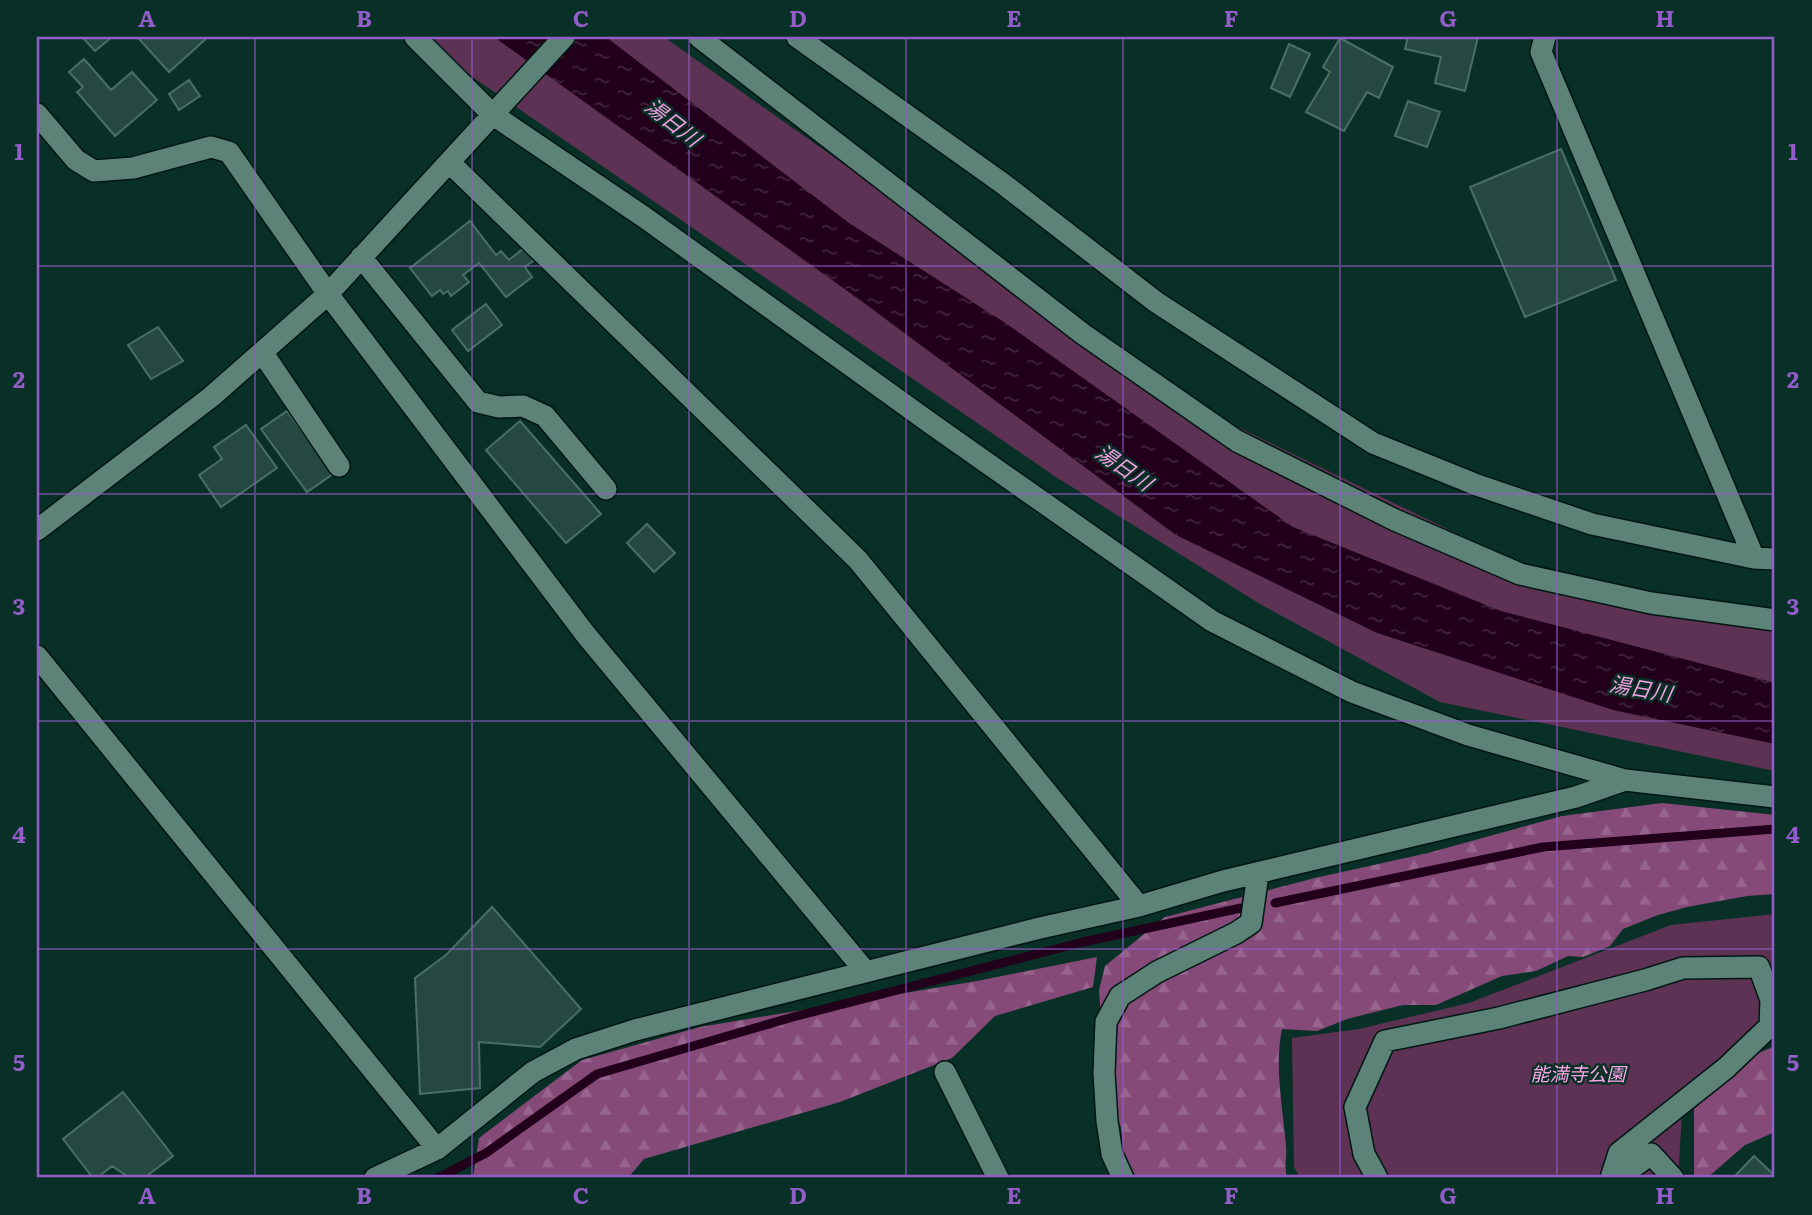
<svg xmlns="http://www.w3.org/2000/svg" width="1812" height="1215" viewBox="0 0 1812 1215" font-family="Literata,'Noto Sans JP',serif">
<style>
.green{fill:#5e3254}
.forest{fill:url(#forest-firs)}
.water{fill:url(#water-ripples)}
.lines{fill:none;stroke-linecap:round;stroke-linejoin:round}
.stream{stroke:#22001c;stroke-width:9}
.building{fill:#254940;stroke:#4a6f65;stroke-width:2}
.minor-casing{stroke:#001711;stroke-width:24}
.minor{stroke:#5d8378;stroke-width:21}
.grid{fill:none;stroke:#925cc9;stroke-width:2;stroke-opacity:0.55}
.labels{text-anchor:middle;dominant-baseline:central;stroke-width:5;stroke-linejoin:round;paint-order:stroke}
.park-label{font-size:19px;font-style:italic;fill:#fca5e8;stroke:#093027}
.water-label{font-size:21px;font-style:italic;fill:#f59fe1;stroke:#093027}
.neatline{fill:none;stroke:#925cc9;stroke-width:2.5}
.grid-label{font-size:23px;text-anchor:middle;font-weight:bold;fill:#925cc9}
</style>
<defs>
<pattern id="forest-firs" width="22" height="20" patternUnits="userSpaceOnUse" patternTransform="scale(1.75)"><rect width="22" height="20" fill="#864a79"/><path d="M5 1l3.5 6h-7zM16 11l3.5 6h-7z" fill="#96648c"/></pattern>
<pattern id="water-ripples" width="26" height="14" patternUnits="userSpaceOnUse" patternTransform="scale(1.75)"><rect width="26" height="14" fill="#22001c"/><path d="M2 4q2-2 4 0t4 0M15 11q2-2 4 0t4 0" fill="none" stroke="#41253d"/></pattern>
</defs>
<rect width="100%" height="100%" fill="#093027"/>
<path class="green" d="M414 37H664L1168 393 1554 581 1775 622V771L1440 702 1260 604 1056 477Z
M1775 914V1033L1683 1099 1678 1178H1300L1294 1167 1292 1038 1359 1029 1469 1003 1671 925Z"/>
<path class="forest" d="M1662 803 1775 815V894L1747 896 1687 907 1658 915 1623 929 1610 946 1583 957 1568 956 1536 971 1502 976 1436 1005H1403L1347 1019 1317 1031 1282 1029C1274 1065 1283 1109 1286 1146 1287 1158 1284 1165 1287 1178H1133L1123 1152 1121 1127 1106 1105 1099 990 1105 966 1165 917 1315 878 1428 853 1562 816Z
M1097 957 1093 987 995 1016 952 1058 840 1102 644 1159 628 1178H473L479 1138 582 1060 700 1027 977 981Z
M1775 1046V1132L1745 1145 1707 1178H1694V1109L1743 1060Z"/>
<path class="water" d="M494 37H606L849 223 1007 324 1293 527 1501 611 1775 683V744L1613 710 1377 633 1176 535 864 303Z"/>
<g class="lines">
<path class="stream" d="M1275 903 1543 847 1775 829
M438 1178 486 1153 597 1074 793 1017 1083 942 1241 908"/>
</g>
<path class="building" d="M82 37H112L95 51Z
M142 37H208L169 72 139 39Z
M1408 37H1478L1465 91 1435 83 1441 57 1405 49Z
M1340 38 1393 67 1379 98 1367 92 1344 131 1306 112 1330 72 1323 67Z
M1289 44 1310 54 1290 97 1271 88Z
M84 59 111 90 132 72 157 100 115 136 77 92 83 87 69 72Z
M189 80 200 96 179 110 169 94Z
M1408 101 1440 112 1427 147 1395 136Z
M1561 149 1616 280 1525 317 1470 187Z
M470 221 496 255 501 251 509 260 524 248 534 260 525 267 532 277 506 297 479 263 463 275 469 282 451 296 448 291 443 294 440 290 432 296 410 268Z
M486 304 502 325 468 351 452 330Z
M158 327 183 361 151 379 128 345Z
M287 411 333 474 307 492 261 429Z
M520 421 601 514 566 543 486 450Z
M246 425 277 468 221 507 199 475 222 459 214 447Z
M647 524 675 553 654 572 627 543Z
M492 907 581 1009 540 1047 479 1042 480 1088 420 1094 415 978 446 955Z
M123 1092 173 1156 144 1178H130L112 1166 97 1178H93L63 1139Z
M1754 1156 1775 1176V1178H1733Z"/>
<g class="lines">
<defs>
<path id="minor" d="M415 37 492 114 644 217 933 425 1212 621 1352 692 1468 735 1625 780 1775 797
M699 37 1083 334 1237 441 1395 520 1520 574 1651 603 1775 620
M797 37 1002 183 1156 302 1373 443 1477 485 1592 524 1754 558 1775 559
M1545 37 1541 52 1754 558
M37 114 76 160 94 171 133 168 211 147 229 152 328 294 586 635 866 972
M449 162 858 560 1139 906
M361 257 478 402 499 407 523 406 545 416 606 489
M262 352 339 466
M37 530 211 397 328 294 564 37
M37 656 437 1149
M945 1072 998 1178
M375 1178 437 1149 533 1072 576 1049 635 1030 1040 928 1139 906 1223 881 1576 797 1625 780
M1123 1178 1112 1154 1107 1121 1104 1073 1106 1022 1120 996 1157 972 1236 933 1251 923 1258 874
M1377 1178 1364 1154 1355 1107 1385 1041 1499 1018 1645 980 1683 968 1759 967 1771 1000 1770 1026 1726 1068 1619 1153 1611 1178
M1618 1178 1651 1154 1673 1178"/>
</defs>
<use href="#minor" class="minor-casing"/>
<use href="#minor" class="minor"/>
</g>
<path class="grid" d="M255 37V1178M472 37V1178M689 37V1178M906 37V1178M1123 37V1178M1340 37V1178M1557 37V1178M37 266H1775M37 494H1775M37 721H1775M37 949H1775"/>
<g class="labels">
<g class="park-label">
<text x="1578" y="1073">能満寺公園</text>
</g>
<g class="water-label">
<text transform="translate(674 121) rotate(38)">湯日川</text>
<text transform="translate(1125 466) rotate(35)">湯日川</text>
<text transform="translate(1641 687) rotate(10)">湯日川</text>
</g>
</g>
<rect width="1812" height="1215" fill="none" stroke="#093027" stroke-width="77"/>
<rect x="38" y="38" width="1735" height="1138" class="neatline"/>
<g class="grid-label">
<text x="147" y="27">A</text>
<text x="364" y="27">B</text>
<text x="581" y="27">C</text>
<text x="798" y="27">D</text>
<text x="1014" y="27">E</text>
<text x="1231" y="27">F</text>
<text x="1448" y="27">G</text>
<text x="1665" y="27">H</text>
<text x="19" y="160">1</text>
<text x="1793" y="160">1</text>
<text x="19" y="388">2</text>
<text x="1793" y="388">2</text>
<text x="19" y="615">3</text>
<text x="1793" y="615">3</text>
<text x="19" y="843">4</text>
<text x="1793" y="843">4</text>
<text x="19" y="1071">5</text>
<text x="1793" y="1071">5</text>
<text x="147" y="1204">A</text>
<text x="364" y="1204">B</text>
<text x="581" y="1204">C</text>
<text x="798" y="1204">D</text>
<text x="1014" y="1204">E</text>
<text x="1231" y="1204">F</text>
<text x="1448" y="1204">G</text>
<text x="1665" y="1204">H</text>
</g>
</svg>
